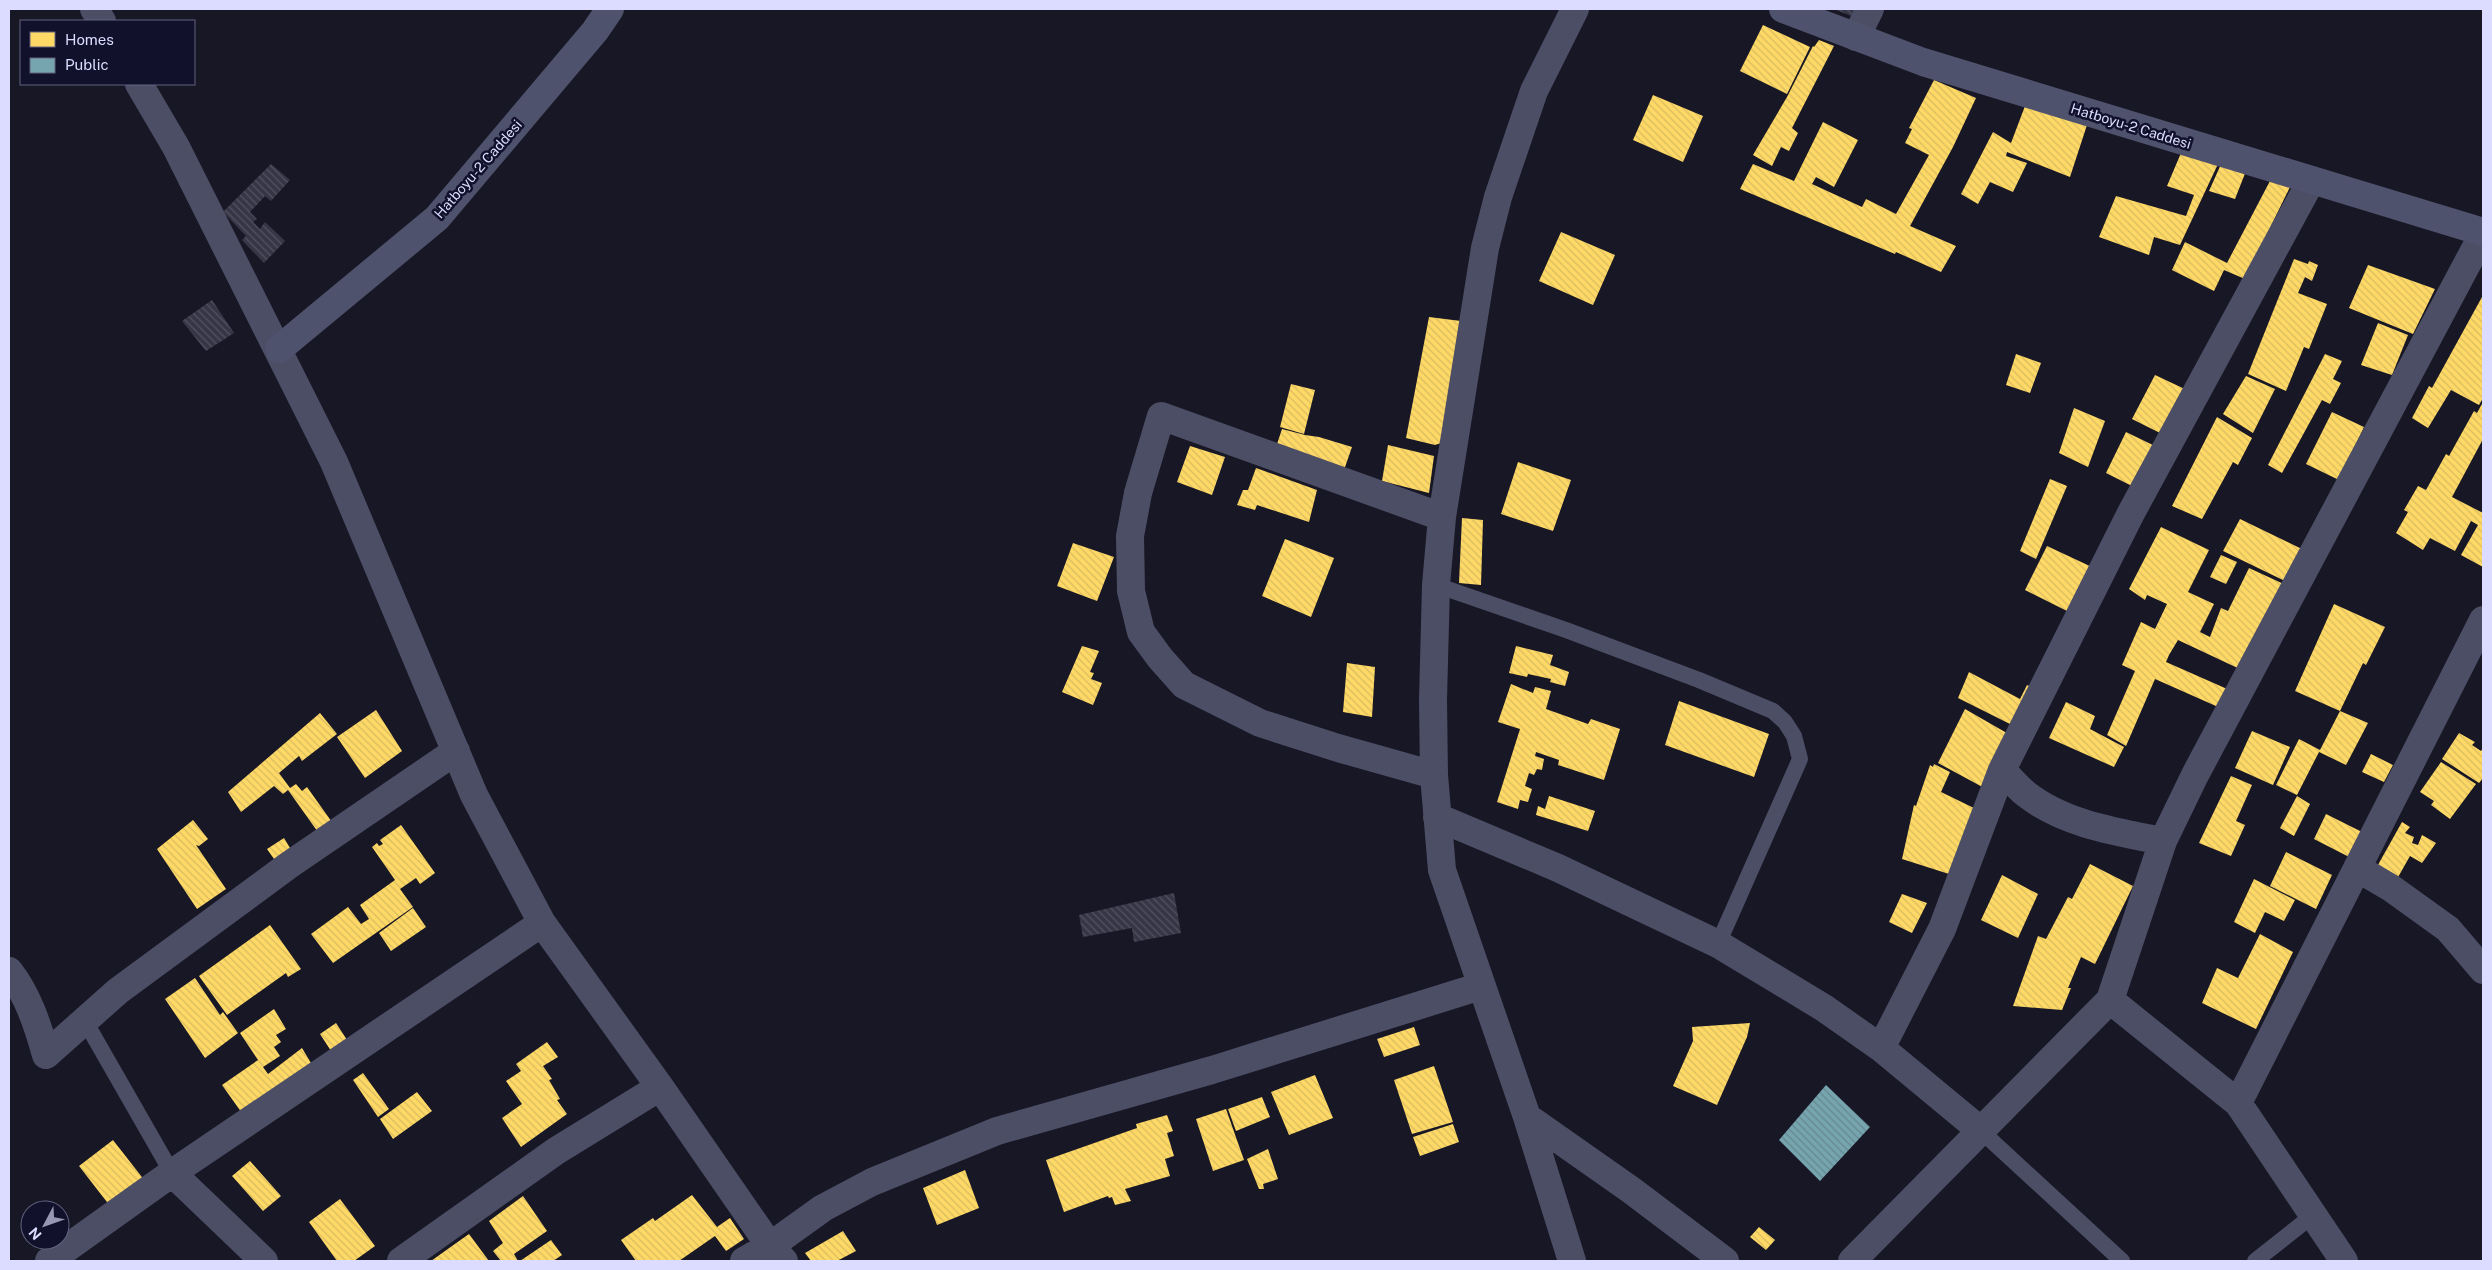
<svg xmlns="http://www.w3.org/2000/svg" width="2492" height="1270" viewBox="0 0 2492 1270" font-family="'Public Sans',sans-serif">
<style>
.homes{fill:url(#homes-back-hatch)}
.public{fill:url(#public-back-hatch)}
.building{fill:url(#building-back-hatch)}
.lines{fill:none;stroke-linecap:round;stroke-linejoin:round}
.service{stroke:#4c4e66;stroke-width:16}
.minor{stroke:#4c4e66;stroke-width:28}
.secondary{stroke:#4f526c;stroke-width:28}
.labels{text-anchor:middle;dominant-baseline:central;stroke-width:5;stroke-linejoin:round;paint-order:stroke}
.street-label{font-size:14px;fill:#dbdcff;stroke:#12112b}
</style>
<defs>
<pattern id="homes-back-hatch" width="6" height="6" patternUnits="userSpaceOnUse" patternTransform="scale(1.25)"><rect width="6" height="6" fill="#ffd966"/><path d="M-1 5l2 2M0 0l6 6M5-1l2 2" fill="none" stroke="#d9bb61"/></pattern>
<pattern id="public-back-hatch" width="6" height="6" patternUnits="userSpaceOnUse" patternTransform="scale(1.25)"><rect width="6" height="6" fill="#76a5af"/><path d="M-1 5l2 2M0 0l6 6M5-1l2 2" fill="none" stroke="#668791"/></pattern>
<pattern id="building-back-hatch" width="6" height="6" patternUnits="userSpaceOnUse" patternTransform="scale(1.25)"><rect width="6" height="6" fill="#363646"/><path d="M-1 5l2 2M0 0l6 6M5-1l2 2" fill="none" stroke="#525262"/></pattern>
</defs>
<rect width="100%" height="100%" fill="#181725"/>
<path class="homes" d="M1763 25 1810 47 1787 94 1740 71Z
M1819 40 1834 46 1792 128 1798 133 1789 151 1781 147 1772 166 1753 155 1787 97 1813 46 1814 47Z
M1934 80 1976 98 1953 147 1910 226 1956 246 1941 272 1896 252 1895 254 1740 189 1753 164 1794 181 1823 122 1858 140 1834 187 1816 177 1812 184 1862 207 1866 199 1896 214 1929 155 1905 143 1912 129 1909 128Z
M1653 95 1703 116 1683 162 1633 140Z
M2025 106 2087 125 2070 177 2007 152 2006 156 2027 163 2013 192 1990 182 1978 204 1961 194 1993 132 2011 143Z
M2181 153 2218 164 2180 245 2154 237 2149 255 2099 237 2116 196 2186 216 2194 195 2167 186Z
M2222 162 2246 171 2235 199 2209 191Z
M2271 179 2290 187 2245 279 2224 270 2214 291 2172 270 2185 242 2227 263Z
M1561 232 1615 255 1593 305 1539 281Z
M2294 259 2308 264 2309 261 2318 265 2312 281 2305 277 2298 293 2327 304 2309 349 2304 347 2286 391 2248 374Z
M2368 265 2435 289 2413 334 2349 308Z
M2482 297 2483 398 2479 405 2451 390 2428 428 2412 418 2429 386 2432 388Z
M1429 317 1461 321 1441 443 1435 445 1406 438Z
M2378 323 2408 335 2392 375 2361 365Z
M2016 354 2041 363 2030 393 2006 385Z
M2325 354 2342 361 2333 379 2341 383 2330 404 2322 400 2282 473 2268 465Z
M2155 375 2189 391 2166 436 2132 419Z
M2246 376 2275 389 2253 433 2223 414Z
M1291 384 1315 390 1304 434 1280 427Z
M2483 402V439L2452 497 2483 513V567L2461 555 2478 525 2471 521 2455 551 2430 538 2423 550 2396 533 2408 512 2404 510 2418 486 2426 490 2446 454 2449 456 2474 411 2477 413Z
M2074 408 2105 421 2088 467 2059 453Z
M2332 412 2364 427 2339 480 2306 464Z
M2217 417 2252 438 2238 465 2233 462 2202 519 2172 506Z
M1282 429 1305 435 1319 437 1352 447 1344 470 1275 450Z
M2126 432 2159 448 2138 489 2106 473Z
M1388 445 1434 456 1429 493 1382 481Z
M1190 446 1225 457 1212 495 1177 482Z
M1518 462 1571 480 1553 531 1501 514Z
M1256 468 1317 490 1309 522 1257 505 1255 510 1237 505 1243 490H1248Z
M2050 479 2067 486 2036 559 2020 551Z
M1462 518 1483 520 1481 585 1459 583Z
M2240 519 2306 551 2289 583 2223 551Z
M2161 527 2209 550 2188 592 2214 604 2200 632 2210 637 2221 608 2228 611 2249 568 2288 586 2244 671 2178 640 2169 655 2166 662 2234 692 2225 710 2155 679 2126 746 2107 735 2135 671 2122 665 2141 622 2155 629 2167 604 2147 595 2145 600 2129 589Z
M1285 539 1334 558 1311 617 1262 596Z
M1073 543 1114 557 1097 601 1057 586Z
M2047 546 2094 568 2071 613 2025 590Z
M2221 555 2237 562 2226 584 2210 577Z
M2334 604 2385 627 2366 665 2363 663 2340 711 2295 691Z
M1082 646 1099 651 1090 672 1094 673 1091 679 1102 683 1093 705 1062 692Z
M1516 646 1553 655 1550 665 1569 672 1565 686 1550 682 1551 679 1528 674 1527 677 1509 673Z
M1347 663 1375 667 1372 717 1343 712Z
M1969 672 2020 699 2027 685 2036 689 2016 727 1958 698Z
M1511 684 1533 693 1535 687 1551 691 1546 709 1588 724 1591 719 1620 729 1604 780 1558 765 1559 760 1536 752 1535 756 1544 759 1542 770 1537 769 1534 775 1529 773 1525 786 1532 789 1528 802 1520 800 1518 809 1497 802 1520 729 1498 722Z
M1679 701 1769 734 1754 777 1665 745Z
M2066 702 2095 716 2090 729 2124 747 2114 767 2049 738Z
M1965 709 2012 736 1988 790 1938 763Z
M376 710 402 751 365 778 337 737Z
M2340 711 2368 723 2346 765 2319 752 2297 795 2276 785 2299 739 2320 750Z
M320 713 337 734 302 761 299 756 279 773 290 788 296 784 302 791 307 787 334 825 320 835 288 790 283 794 274 786 241 812 228 792Z
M2252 731 2290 747 2273 785 2235 768Z
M2459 733 2475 742 2472 745 2481 751 2483 748V778L2479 783 2442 759Z
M2371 754 2393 765 2384 782 2362 772Z
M2441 762 2476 784 2450 819 2431 805 2434 801 2420 792Z
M1934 764 1950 772 1941 792 1976 809 1949 874 1902 859 1914 805 1916 806 1930 765 1933 767Z
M2231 776 2252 785 2236 821 2245 825 2231 856 2199 843Z
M1549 796 1595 811 1588 831 1536 815 1538 806 1545 809Z
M2297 796 2310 804 2294 836 2280 828Z
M2326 814 2368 835 2355 860 2314 839Z
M193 820 208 839 199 846 196 845 226 889 197 909 157 849Z
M2402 822 2410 827 2405 833 2414 837 2412 843 2418 845 2422 835 2436 843 2422 863 2410 856 2393 886 2374 872Z
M401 825 435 873 420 884 416 878 400 889 413 907 333 963 311 934 348 907 361 924 369 919 360 905 395 880 372 847 377 843 379 846 383 844 380 840Z
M284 838 296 858 281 869 267 849Z
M2286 852 2332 875 2316 909 2270 886Z
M2090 864 2133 886 2095 964 2081 957 2068 988H2071L2062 1010 2013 1006 2038 936 2046 939 2068 897 2072 899Z
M2002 875 2038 894 2018 938 1981 920Z
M2254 879 2295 900 2284 921 2265 912 2255 933 2234 922Z
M1902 894 1927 903 1912 933 1889 922Z
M413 908 426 927 391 951 379 933Z
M270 925 301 969 288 977 286 973 227 1015 199 976Z
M2260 934 2293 952 2256 1029 2202 1003 2217 968 2238 978Z
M195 978 220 1015 223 1012 238 1033 205 1058 165 999Z
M274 1009 286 1029 276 1035 281 1042 274 1047 280 1056 263 1067 268 1074 302 1048 314 1068 244 1116 222 1085 258 1060 240 1033Z
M336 1023 349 1043 333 1054 320 1034Z
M1750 1023 1747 1037 1717 1105 1673 1086 1693 1041 1692 1027Z
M1414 1027 1420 1045 1384 1057 1377 1039Z
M547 1042 558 1057 543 1066 552 1079 549 1080 560 1099 557 1100 567 1114 521 1147 502 1118 522 1104 506 1081 521 1071 516 1064Z
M1434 1066 1453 1122 1412 1134 1394 1080Z
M363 1073 389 1109 378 1117 353 1080Z
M1315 1075 1333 1118 1289 1135 1271 1092Z
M417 1092 432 1111 393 1139 380 1119Z
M1262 1097 1270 1117 1236 1131 1228 1109Z
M1226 1109 1244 1160 1213 1171 1196 1119Z
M1167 1115 1173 1131 1167 1133 1174 1156 1165 1159 1170 1176 1125 1189 1131 1201 1115 1205 1112 1197 1109 1198 1108 1196 1064 1212 1046 1160 1137 1128 1136 1124Z
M1453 1124 1459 1142 1420 1156 1413 1137Z
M113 1140 145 1181 110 1206 79 1166Z
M1268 1149 1278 1179 1263 1184 1264 1189H1259L1247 1159Z
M250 1161 281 1196 263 1211 232 1176Z
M965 1170 979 1208 937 1225 923 1188Z
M692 1195 717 1227 730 1218 744 1239 726 1251 715 1236 679 1261H636L621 1240 653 1218 655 1221Z
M523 1196 547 1231 514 1254 518 1261H501L493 1251 503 1243 489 1221Z
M340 1199 375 1246 354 1261H337L309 1222Z
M1759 1227 1775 1240 1766 1250 1750 1237Z
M843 1231 856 1251 837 1261H811L805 1253Z
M469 1234 489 1261H431L452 1246Z
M551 1240 562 1255 553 1261H520Z"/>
<path class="public" d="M1826 1085 1870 1127 1820 1181 1779 1140Z"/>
<path class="building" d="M1834 9H1855L1851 16Z
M271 164 290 180 271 201 265 196 250 212 257 219 253 222 260 229 265 222 285 241 264 263 242 240 246 236 223 212Z
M212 300 234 333 206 351 182 321Z
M1174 893 1181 933 1134 942 1132 928 1083 937 1079 915Z"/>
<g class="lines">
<path class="service" d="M1436 585 1566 630 1699 680 1773 711 1785 722 1794 736 1800 759 1718 944
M85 1021 172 1173
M1980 1130 2122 1261
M2255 1261 2312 1216"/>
<path class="minor" d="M94 9 102 21
M1856 37 1870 9
M139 84 176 147 334 462 474 795 542 923 660 1087 770 1246 784 1261
M2002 770C2010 778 2017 787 2026 794 2064 824 2117 832 2163 841
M1434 775 1338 748 1260 723 1184 685 1160 658 1141 632 1131 591 1130 536 1138 493 1161 416 1442 517
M1437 817 1558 868 1718 944 1824 1008 1881 1048 1980 1130
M2357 868 2391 888 2448 929 2483 970
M9 971C28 995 38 1026 46 1055L118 991 289 865 456 751
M2110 1000 2238 1103 2344 1261
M1881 1048 1942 929 2002 770 2131 513 2311 181
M2238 1103 2483 620
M1527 1117 1631 1190 1725 1261
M49 1261 172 1173
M264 1261 172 1173 542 923
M401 1261 556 1151 660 1087
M744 1261 770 1246 823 1208 872 1182 997 1131 1212 1070 1481 986
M1572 1261 1527 1117 1442 870 1434 775 1433 700 1436 585 1442 517 1485 248 1498 197 1534 91 1575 9
M1852 1261 2110 1000 2163 841 2195 775 2483 234"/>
<path class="secondary" d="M1783 9 1923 62 2483 232
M279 349 437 218 595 31 610 9"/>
</g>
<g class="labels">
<g class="street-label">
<text transform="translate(2131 126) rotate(17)">Hatboyu-2 Caddesi</text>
<text transform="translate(478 169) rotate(-49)">Hatboyu-2 Caddesi</text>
</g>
</g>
<rect width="2492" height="1270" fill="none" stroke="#dbdcff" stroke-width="20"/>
<rect x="20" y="20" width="175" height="65" fill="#12112b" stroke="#626280"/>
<rect x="30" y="32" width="25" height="15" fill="#ffd966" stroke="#626280"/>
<text x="65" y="45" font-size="15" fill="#dbdcff">Homes</text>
<rect x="30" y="58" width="25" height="15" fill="#76a5af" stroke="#626280"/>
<text x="65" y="70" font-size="15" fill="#dbdcff">Public</text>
<g transform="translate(45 1225) rotate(229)"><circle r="24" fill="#12112b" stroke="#626280"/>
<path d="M0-4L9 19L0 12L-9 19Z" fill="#9797b3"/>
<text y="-8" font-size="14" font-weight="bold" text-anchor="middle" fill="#dbdcff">N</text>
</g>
</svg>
